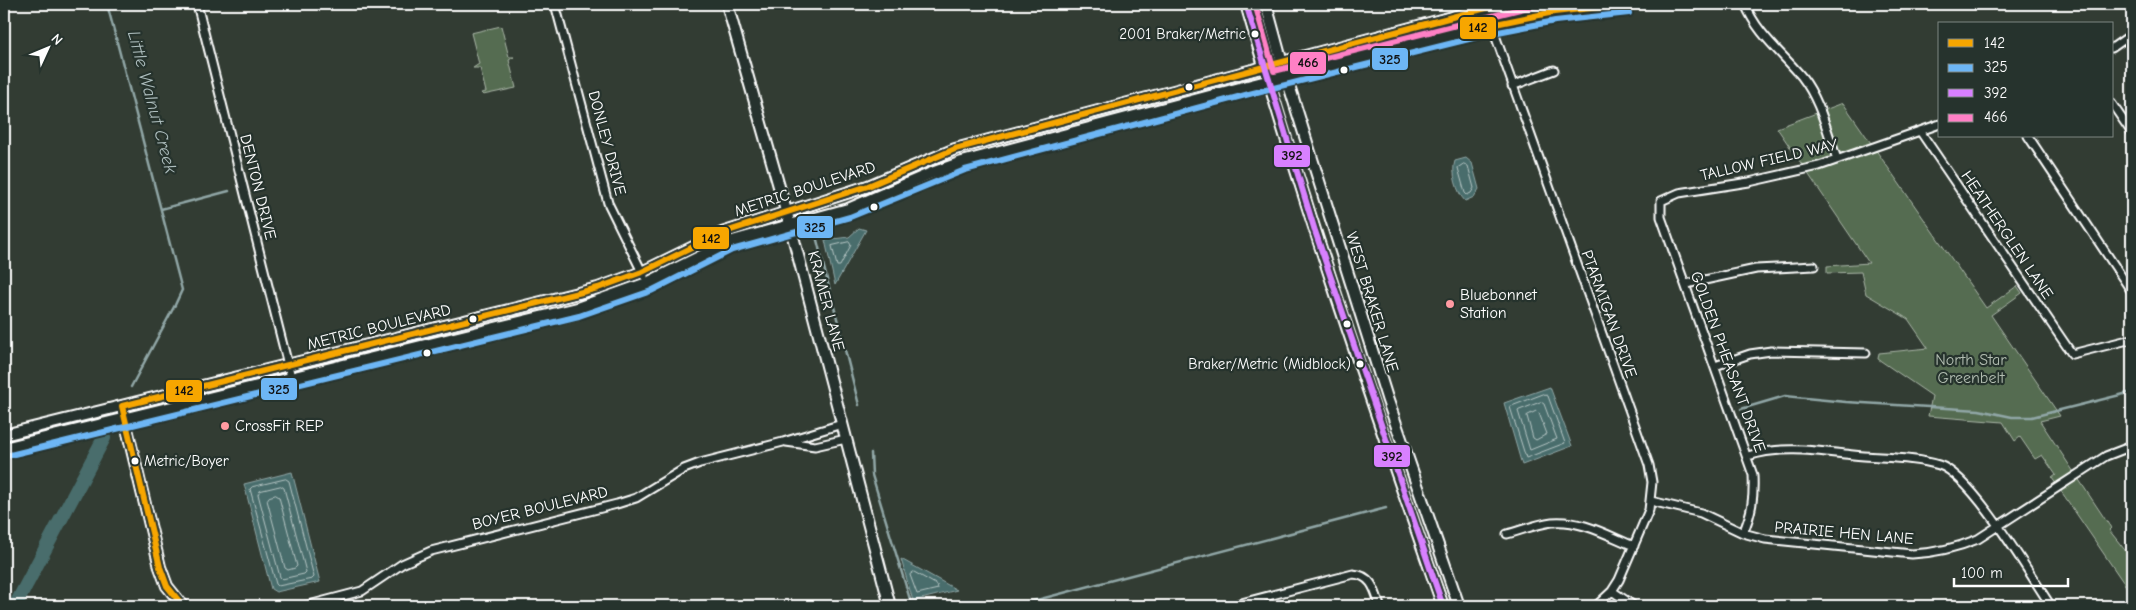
<svg xmlns="http://www.w3.org/2000/svg" width="2136" height="610" viewBox="0 0 2136 610" font-family="'Comic Neue',sans-serif">
<style>
.green{fill:#556c51;stroke:#aab6a8}
.water{fill:#486d6c;stroke:#91a7a7}
.lines{fill:none;stroke-linecap:round;stroke-linejoin:round}
.shore{stroke:#b6c5c4;stroke-width:1}
.stream{stroke:#91a7a7;stroke-width:2.5}
.river{stroke:#486d6c;stroke-width:14}
.street-casing{stroke:#fff;stroke-width:11}
.secondary-casing{stroke:#fff;stroke-width:14}
.street{stroke:#26332d;stroke-width:7}
.secondary{stroke:#26332d;stroke-width:10}
.bus-1-casing{stroke:#26332d;stroke-width:10}
.bus-2-casing{stroke:#26332d;stroke-width:10}
.bus-3-casing{stroke:#26332d;stroke-width:10}
.bus-4-casing{stroke:#26332d;stroke-width:10}
.bus-1{stroke:#f7a600;stroke-width:6}
.bus-2{stroke:#6db6f5;stroke-width:6}
.bus-3{stroke:#d880ff;stroke-width:6}
.bus-4{stroke:#ff80c5;stroke-width:6}
.bus-dot{fill:#fff;stroke:#26332d;stroke-width:2}
.poi-dot{fill:#ff9aa2;stroke:#26332d;stroke-width:2}
.labels{text-anchor:middle;dominant-baseline:central;stroke-width:4.5;stroke-linejoin:round;paint-order:stroke}
.bus-label{font-size:15px;fill:#fff;stroke:#26332d;text-anchor:end}
.street-label{font-size:16px;fill:#fff;stroke:#26332d}
.poi-label{font-size:16px;fill:#fff;stroke:#26332d;text-anchor:start}
.park-label{font-size:16px;fill:#b2bdb1;stroke:#26332d}
.water-label{font-size:18px;font-style:italic;fill:#adbdbd;stroke:#26332d}
.line-badge{stroke:#26332d;stroke-width:2}
.pale-badge-label{font-size:14px;text-anchor:middle;font-weight:bold;fill:#111}
</style>
<rect width="100%" height="100%" fill="#323c33"/>
<filter id="ink" filterUnits="userSpaceOnUse"><feTurbulence type="fractalNoise" baseFrequency=".02" numOctaves="2"/><feDisplacementMap in="SourceGraphic" scale="10" xChannelSelector="R" yChannelSelector="G"/><feConvolveMatrix kernelMatrix="1 2 1 2 8 2 1 2 1" color-interpolation-filters="sRGB"/></filter>
<g filter="url(#ink)">
<path class="green" d="M501 26 509 57H514L509 60 516 88 483 95 481 93 486 92 480 68H473L479 64 471 33Z
M1843 103 1986 308 2017 286 2022 293 1991 315 2060 416 2040 421 2111 528 2109 530 2132 559V595L2052 478 2056 475 2042 455 2035 459 2020 437 2015 441 2003 422 1928 416 1932 396 1878 359 1879 353 1928 348 1908 319 1866 294 1861 272 1827 273V266L1869 263 1777 128Z"/>
<path class="water" d="M1466 158 1472 163 1479 189 1474 197 1465 201C1457 193 1451 172 1455 161Z
M859 228 866 230 835 285 825 240 849 237Z
M1550 387 1572 446 1522 465 1504 403Z
M292 472 320 582 276 592 271 589 244 484Z
M901 559 957 590 913 601Z"/>
<g class="lines">
<path class="shore" d="M1464 164 1468 166 1474 188 1471 193 1467 195 1465 193 1458 168Z
M849 242 851 245 840 266H837L832 246Z
M1544 394 1548 396 1565 443 1526 458 1510 407Z
M1541 402 1544 404 1557 439 1530 450 1518 411Z
M1537 411 1539 413 1547 434 1536 440 1533 438 1527 416Z
M286 479 289 481 314 577 312 579 278 586 276 584 250 489 252 487Z
M281 486 284 488 306 572 304 574 282 579 280 577 258 494 260 491Z
M276 495 279 497 297 566 295 568 288 570 285 568 267 500 269 497Z
M914 572 937 585 938 589 917 594 910 575Z"/>
<path class="stream" d="M107 4 182 290 175 305 131 387
M161 209 229 191
M816 236 859 405
M1741 409 1785 396 1846 402 1979 410 2012 417H2032L2132 392
M871 453 872 475 912 606
M1014 606 1386 508"/>
<path class="river" d="M15 606 104 438"/>
<defs>
<path id="street" d="M197 4 291 377
M555 4 608 203 644 276
M1745 4C1757 34 1781 52 1802 77 1820 100 1827 132 1837 159
M1491 24 1649 465 1652 482 1649 510 1619 580 1612 591 1596 606
M2112 48 2132 34
M1512 86 1554 70
M2112 104 2132 133
M1920 131 2072 354 2132 339
M2028 136 2132 292
M1686 284 1756 269 1814 266
M1715 366 1750 354 1771 351 1866 353
M786 442 815 446 846 439
M1748 456C1783 445 1817 451 1853 455 1880 458 1914 457 1939 465 1972 475 2030 575 2051 606
M1651 501 1701 513 1743 533 1765 539 1912 554C1935 553 1956 548 1978 539L2106 456 2132 446
M1743 533C1752 513 1754 497 1753 475L1661 217V201L1679 193 1749 182 1819 166 1940 124
M1507 534C1522 530 1537 524 1552 522 1580 519 1609 536 1634 546
M1612 591 1634 606
M277 606H279
M305 606 362 591 402 564 431 551 617 504 636 498 684 469 700 463 783 442 842 424
M1230 606 1353 574C1372 575 1375 591 1380 606"/>
<path id="secondary" d="M727 4 790 225 890 606
M1246 4C1304 207 1373 407 1443 606
M1266 4 1282 63 1387 398 1459 606
M123 412 160 567 167 586 183 606
M4 435 598 288 642 272 722 233 868 186 955 149 1501 4
M4 448 577 308 647 283 729 242 848 209 929 174 962 162 1251 85 1491 24 1554 12 1628 4"/>
</defs>
<use href="#street" class="street-casing"/>
<use href="#secondary" class="secondary-casing"/>
<use href="#street" class="street"/>
<use href="#secondary" class="secondary"/>
<defs>
<path id="bus-1" d="M1476 28 1554 12 1628 4
M183 606 167 586 160 567 122 406 598 288 642 272 722 233 868 186 955 149 1501 4"/>
<path id="bus-2" d="M6 456 579 316 651 291 732 250 850 217 965 170 1253 93 1493 33 1555 21 1629 13"/>
<path id="bus-3" d="M1246 4 1315 231 1443 606"/>
<path id="bus-4" d="M1255 4 1274 71 1524 8 1555 4"/>
</defs>
<use href="#bus-1" class="bus-1-casing"/>
<use href="#bus-2" class="bus-2-casing"/>
<use href="#bus-3" class="bus-3-casing"/>
<use href="#bus-4" class="bus-4-casing"/>
<use href="#bus-1" class="bus-1"/>
<use href="#bus-2" class="bus-2"/>
<use href="#bus-3" class="bus-3"/>
<use href="#bus-4" class="bus-4"/>
</g>
</g>
<g class="bus-dot">
<circle cx="1255" cy="34" r="4.5"/>
<circle cx="1344" cy="70" r="4.5"/>
<circle cx="1189" cy="87" r="4.5"/>
<circle cx="874" cy="207" r="4.5"/>
<circle cx="473" cy="319" r="4.5"/>
<circle cx="1347" cy="324" r="4.5"/>
<circle cx="427" cy="353" r="4.5"/>
<circle cx="1360" cy="364" r="4.5"/>
<circle cx="135" cy="461" r="4.5"/>
</g>
<g class="poi-dot">
<circle cx="1450" cy="304" r="5"/>
<circle cx="225" cy="426" r="5"/>
</g>
<g class="labels">
<g class="bus-label">
<text x="1246" y="34">2001 Braker/Metric</text>
<text x="1351" y="364">Braker/Metric (Midblock)</text>
<text x="144" y="461" text-anchor="start">Metric/Boyer</text>
</g>
<g class="street-label">
<text transform="translate(607 143) rotate(75)">DONLEY DRIVE</text>
<text transform="translate(1769 160) rotate(-13)">TALLOW FIELD WAY</text>
<text transform="translate(258 187) rotate(76)">DENTON DRIVE</text>
<text transform="translate(805 189) rotate(-18)">METRIC BOULEVARD</text>
<text transform="translate(2007 235) rotate(56)">HEATHERGLEN LANE</text>
<text transform="translate(826 301) rotate(75)">KRAMER LANE</text>
<text transform="translate(1372 302) rotate(73)">WEST BRAKER LANE</text>
<text transform="translate(1609 314) rotate(70)">PTARMIGAN DRIVE</text>
<text transform="translate(379 327) rotate(-14)">METRIC BOULEVARD</text>
<text transform="translate(1728 362) rotate(70)">GOLDEN PHEASANT DRIVE</text>
<text transform="translate(540 508) rotate(-14)">BOYER BOULEVARD</text>
<text transform="translate(1844 533) rotate(5)">PRAIRIE HEN LANE</text>
</g>
<g class="poi-label">
<text x="1460" y="295">Bluebonnet<tspan x="1460" dy="18">Station</tspan></text>
<text x="235" y="426">CrossFit REP</text>
</g>
<g class="park-label">
<text x="1971" y="360">North Star<tspan x="1971" dy="18">Greenbelt</tspan></text>
</g>
<g class="water-label">
<text transform="translate(152 102) rotate(75)">Little Walnut Creek</text>
</g>
</g>
<g class="line-badge">
<rect x="1459" y="16" width="38" height="24" rx="5" fill="#f7a600"/>
<rect x="1371" y="47" width="38" height="24" rx="5" fill="#6db6f5"/>
<rect x="1289" y="51" width="38" height="24" rx="5" fill="#ff80c5"/>
<rect x="1273" y="144" width="38" height="24" rx="5" fill="#d880ff"/>
<rect x="796" y="215" width="38" height="24" rx="5" fill="#6db6f5"/>
<rect x="692" y="226" width="38" height="24" rx="5" fill="#f7a600"/>
<rect x="260" y="377" width="38" height="24" rx="5" fill="#6db6f5"/>
<rect x="165" y="379" width="38" height="24" rx="5" fill="#f7a600"/>
<rect x="1373" y="444" width="38" height="24" rx="5" fill="#d880ff"/>
</g>
<g class="pale-badge-label">
<text x="1478" y="32">142</text>
<text x="1390" y="64">325</text>
<text x="1308" y="67">466</text>
<text x="1292" y="160">392</text>
<text x="815" y="232">325</text>
<text x="711" y="243">142</text>
<text x="279" y="394">325</text>
<text x="184" y="395">142</text>
<text x="1392" y="461">392</text>
</g>
<rect width="2136" height="610" fill="none" stroke="#26332d" stroke-width="20"/>
<rect x="10" y="10" width="2116" height="590" fill="none" stroke="#fff" stroke-width="2" filter="url(#ink)"/>
<rect x="1938" y="22" width="175" height="115" fill="#26332d" stroke="#7d8581"/>
<rect x="1948" y="39" width="25" height="8" fill="#f7a600" stroke="#7d8581"/>
<text x="1984" y="48" font-size="15" fill="#ffffff">142</text>
<rect x="1948" y="64" width="25" height="8" fill="#6db6f5" stroke="#7d8581"/>
<text x="1984" y="72" font-size="15" fill="#ffffff">325</text>
<rect x="1948" y="89" width="25" height="8" fill="#d880ff" stroke="#7d8581"/>
<text x="1984" y="98" font-size="15" fill="#ffffff">392</text>
<rect x="1948" y="114" width="25" height="8" fill="#ff80c5" stroke="#7d8581"/>
<text x="1984" y="122" font-size="15" fill="#ffffff">466</text>
<g transform="translate(48 48) rotate(46)" stroke="#26332d" stroke-width="4" paint-order="stroke">
<path d="M0-4L9 19L0 12L-9 19Z" fill="#ffffff"/>
<text y="-8" font-size="14" font-weight="bold" text-anchor="middle" fill="#ffffff">N</text>
</g>
<path d="M1954 578v8h114v-8" fill="none" stroke="#ffffff" stroke-width="2.5"/>
<text x="1961" y="578" font-size="15" fill="#ffffff" stroke="#26332d" stroke-width="4" paint-order="stroke">100 m</text>
</svg>
